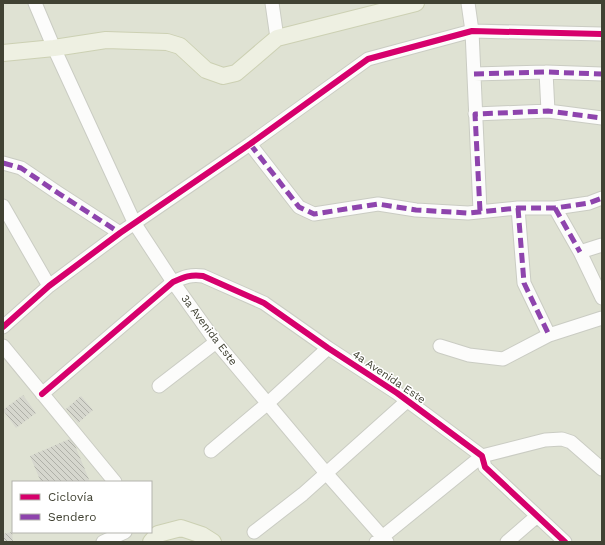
<svg xmlns="http://www.w3.org/2000/svg" width="605" height="545" viewBox="0 0 605 545" font-family="'Work Sans',sans-serif">
<style>
.residential{fill:#dfe2d3;fill-rule:evenodd}
.building{fill:url(#building-back-hatch)}
.lines{fill:none;stroke-linecap:round;stroke-linejoin:round}
.minor-casing{stroke:#caccc3;stroke-width:15}
.major-casing{stroke:#ccd0b3;stroke-width:18}
.minor{stroke:#fcfcfb;stroke-width:13}
.major{stroke:#eef0e2;stroke-width:16}
.quiet{stroke:#8e44ad;stroke-width:5;stroke-dasharray:10 5;stroke-linecap:butt}
.cycleway-casing{stroke:#fff;stroke-width:8}
.cycleway{stroke:#d6006c;stroke-width:6}
.labels{text-anchor:middle;dominant-baseline:central;stroke-width:3;stroke-linejoin:round;paint-order:stroke}
.street-label{font-size:11px;fill:#414233;stroke:#fff}
</style>
<defs>
<pattern id="building-back-hatch" width="6" height="6" patternUnits="userSpaceOnUse"><rect width="6" height="6" fill="#d6d7ce"/><path d="M-1 5l2 2M0 0l6 6M5-1l2 2" fill="none" stroke="#afb0a8"/></pattern>
</defs>
<rect width="100%" height="100%" fill="#eceee6"/>
<path class="residential" d="M3 3H602V542H3ZM13 482H151V532H13Z"/>
<path class="building" d="M23 395 36 413 16 428 3 410Z
M81 396 93 410 78 423 66 409Z
M72 438 90 482H41L30 456Z
M12 532 13 542H3V534Z"/>
<g class="lines">
<defs>
<path id="minor" d="M35 3 54 48 135 224 173 282 216 342 326 473 387 542
M272 3 277 38
M468 3 472 31 480 211
M546 72 548 111
M474 74 546 72 602 74
M475 114 548 111 602 118
M250 144 299 207 314 214 378 204 416 210 468 213 518 208H555L589 203 602 198
M3 163 21 168 58 193 120 233
M3 206 49 286
M518 208 524 283 549 335
M555 208 580 252 602 298
M580 252 602 245
M3 327 49 286 120 233 250 144 368 59 472 31 602 34
M3 346 115 482
M440 346 469 355 503 359 549 335 602 318
M159 386 216 342
M42 394 173 282C184 277 191 274 203 276L264 303 328 348 397 393 482 456 485 467 565 542
M211 451 268 403 328 348
M254 532 303 494 407 401
M103 542 125 532
M376 542 482 456 545 440 562 439 571 442 602 469
M507 542 537 516"/>
<path id="major" d="M3 53 54 48 106 40 167 42 180 46 206 70 223 76 236 73 277 38 416 3
M151 542 158 534 181 528 202 535 213 542"/>
</defs>
<use href="#minor" class="minor-casing"/>
<use href="#major" class="major-casing"/>
<use href="#minor" class="minor"/>
<use href="#major" class="major"/>
<path class="quiet" d="M474 74 546 72 602 74
M250 144 299 207 314 214 378 204 416 210 468 213 518 208H555L589 203 602 198
M3 163 21 168 58 193 120 233
M518 208 524 283 549 335
M555 208 580 252
M480 211 475 114 548 111 602 118"/>
<defs>
<path id="cycleway" d="M3 327 49 286 120 233 250 144 368 59 472 31 602 34
M42 394 173 282C184 277 191 274 203 276L264 303 328 348 397 393 482 456 485 467 565 542"/>
</defs>
<use href="#cycleway" class="cycleway-casing"/>
<use href="#cycleway" class="cycleway"/>
</g>
<g class="labels">
<g class="street-label">
<text transform="translate(209 330) rotate(53)">3a Avenida Este</text>
<text transform="translate(389 377) rotate(34)">4a Avenida Este</text>
</g>
</g>
<rect width="605" height="545" fill="none" stroke="#414233" stroke-width="8"/>
<rect x="12" y="481" width="140" height="52" fill="#ffffff" stroke="#b3b3ad"/>
<rect x="20" y="494" width="20" height="6" fill="#d6006c" stroke="#b3b3ad"/>
<text x="48" y="501" font-size="12" fill="#414233">Ciclovía</text>
<rect x="20" y="514" width="20" height="6" fill="#8e44ad" stroke="#b3b3ad"/>
<text x="48" y="521" font-size="12" fill="#414233">Sendero</text>
</svg>
